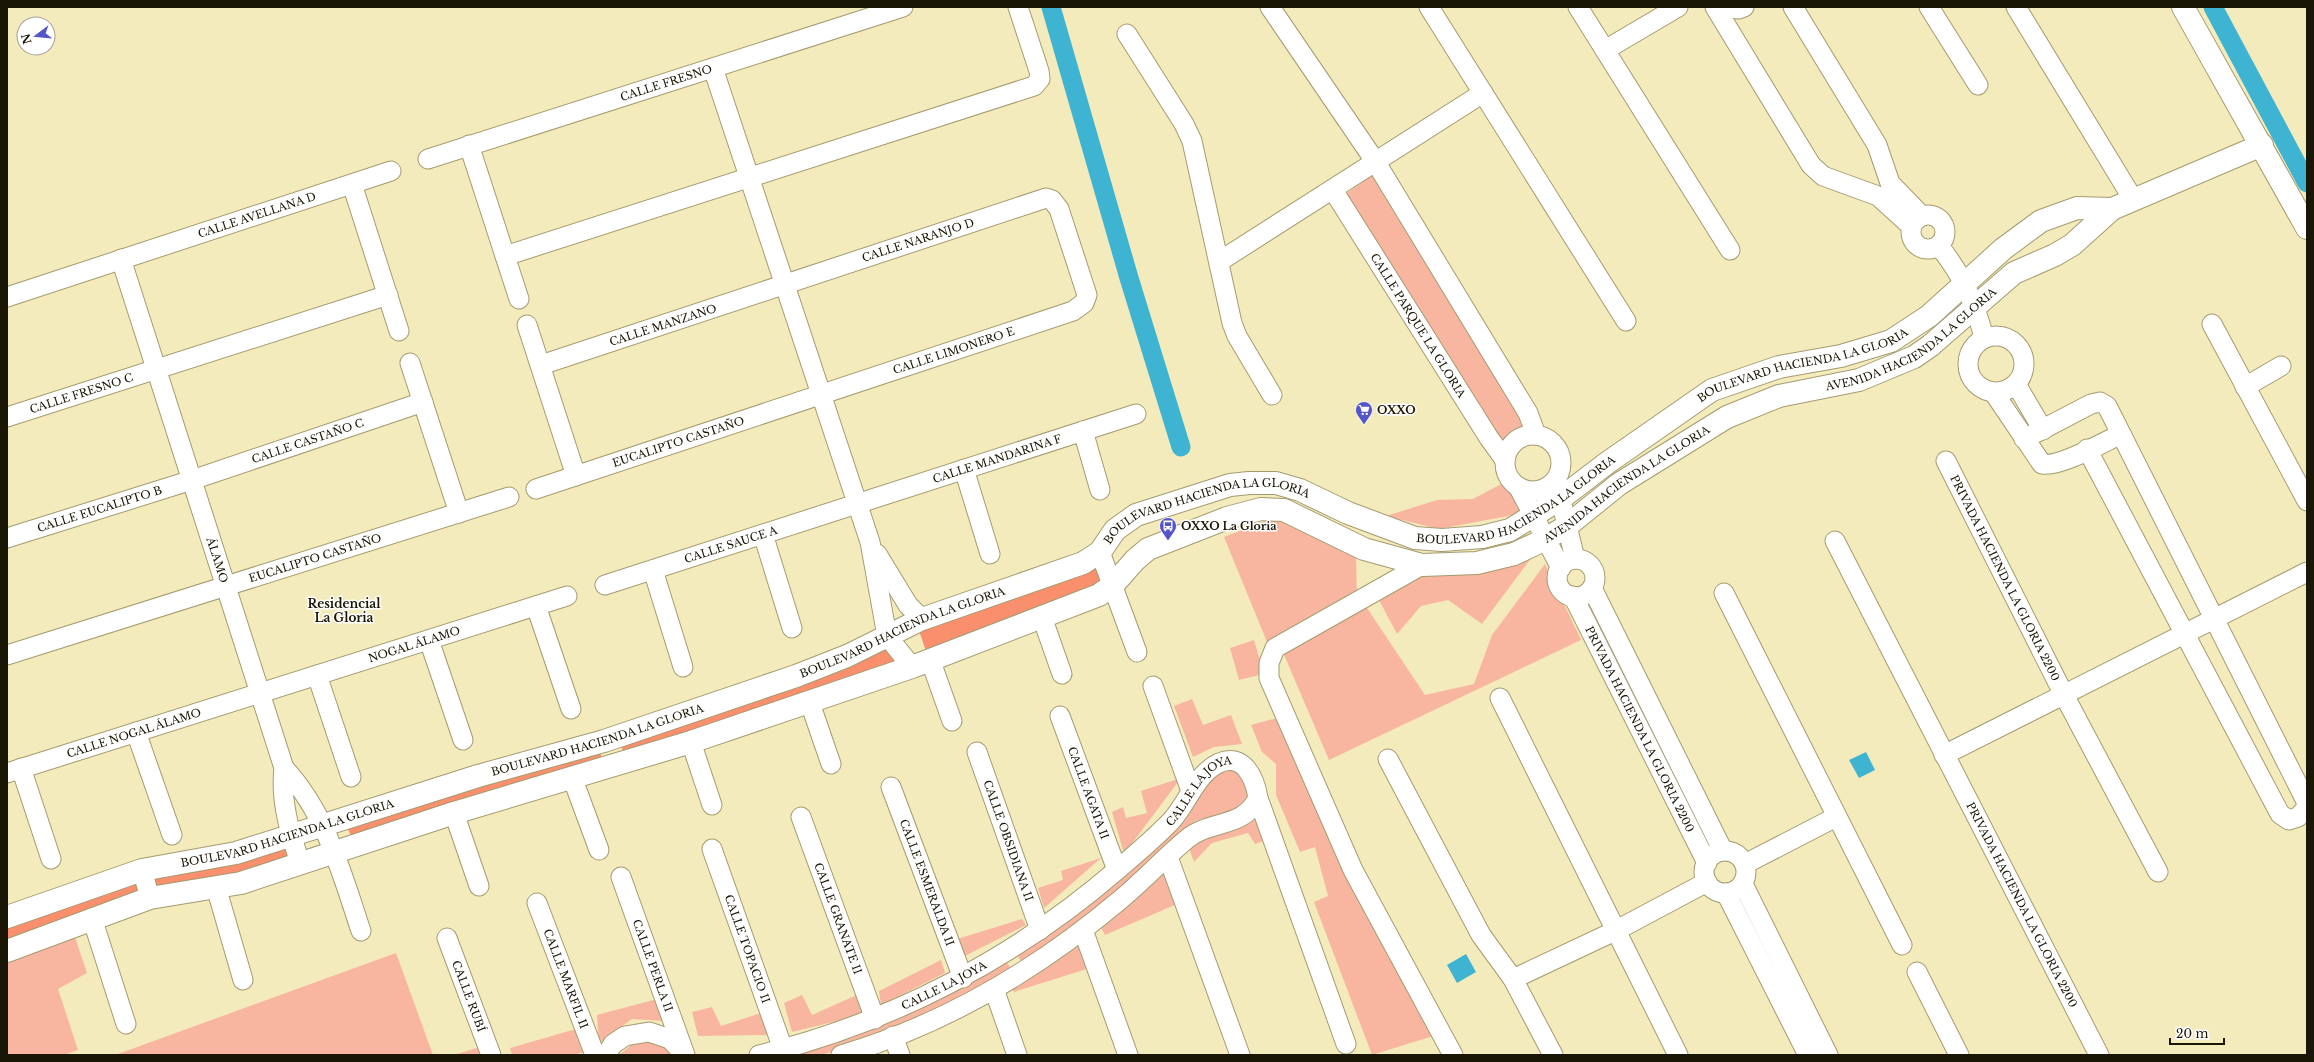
<svg xmlns="http://www.w3.org/2000/svg" width="2314" height="1062" viewBox="0 0 2314 1062" font-family="'Libre Baskerville',serif">
<style>
.green{fill:#f8b6a1}
.forest{fill:#fa8f6e}
.water{fill:#3eb4d2}
.lines{fill:none;stroke-linecap:round;stroke-linejoin:round}
.canal{stroke:#3eb4d2;stroke-width:19}
.minor-casing{stroke:#a49b6f;stroke-width:21}
.tertiary-casing{stroke:#a49b6f;stroke-width:24}
.secondary-casing{stroke:#a49b6f;stroke-width:24}
.minor{stroke:#fff;stroke-width:19}
.tertiary{stroke:#fff;stroke-width:22}
.secondary{stroke:#fff;stroke-width:22}
.labels{text-anchor:middle;dominant-baseline:central;stroke-width:3;stroke-linejoin:round;paint-order:stroke}
.street-label{font-size:11px;fill:#1a1605;stroke:#fff}
.poi-label{font-size:11px;font-weight:bold;fill:#1a1605;stroke:#fff;text-anchor:start}
.neighbourhood-label{font-size:12px;font-weight:bold;fill:#1a1605;stroke:#fff}
</style>
<rect width="100%" height="100%" fill="#f4ebbc"/>
<path class="green" d="M1374 174 1529 429 1514 436 1503 449 1343 196Z
M1505 482 1524 513 1439 529 1386 516 1437 500 1473 499Z
M1277 516 1356 554 1357 597 1267 642 1224 537Z
M1535 553 1482 624 1448 600 1421 606 1397 634 1379 600 1426 573Z
M1545 564 1581 640 1329 760 1282 650 1367 608 1425 695 1474 684 1492 635Z
M1254 640 1264 674 1239 680 1230 648Z
M1192 699 1203 725 1231 715 1242 744 1214 747 1193 757 1174 706Z
M1277 718 1433 1036 1372 1055 1314 902 1328 896 1315 847 1300 852 1276 795V764L1262 752 1251 725Z
M1234 766 1252 794 1241 809 1195 821 1121 888 1023 964 1017 955 1116 883 1219 769Z
M1181 778 1124 854 1112 812 1123 807 1126 818 1147 813 1141 791Z
M1261 818 1269 839 1255 844 1248 833 1212 843 1194 862 1189 848 1226 829Z
M1101 858 1044 908 1038 888 1063 880 1061 871Z
M1165 864 1177 904 1105 935 1099 923Z
M1022 919 1026 925 963 957 957 939Z
M74 934 87 973 58 989 78 1050 64 1055H7V961Z
M1079 941 1090 968 1014 992 1009 985Z
M396 953 433 1055H115Z
M1004 959 1014 972 856 1046 820 1055H772Z
M941 960 945 973 881 1005 879 991Z
M859 994 866 1014 792 1032 784 1003 802 995 812 1015Z
M657 999 664 1021 632 1019 599 1043 597 1015Z
M712 1007 721 1026 764 1012 772 1035 698 1036 692 1012Z
M576 1029 584 1052 573 1055H512L510 1048Z
M640 1038 667 1042 674 1055H619Z
M480 1047 484 1055H454Z"/>
<path class="forest" d="M1096 562 1105 584 926 651 918 628Z
M886 643 897 662 624 756 620 741Z
M599 747 602 760 352 838 346 825Z
M286 843 291 859 215 882 154 891 150 873Z
M133 878 139 893 7 944V923Z"/>
<path class="water" d="M1866 752 1875 770 1859 778 1849 760Z
M1466 954 1476 972 1457 983 1447 965Z"/>
<g class="lines">
<path class="canal" d="M1051 7 1129 278 1181 447
M2213 7 2307 183"/>
<defs>
<g id="minor">
<path d="M1270 7 1375 161 1528 413 1536 435"/>
<path d="M1429 7 1626 321"/>
<path d="M1578 7 1730 250"/>
<path d="M1715 7 1811 165 1823 176 1878 196 1911 226"/>
<path d="M1721 7 1739 9 1744 7"/>
<path d="M1793 7 1877 145 1890 183 1922 216"/>
<path d="M1929 7 1978 85"/>
<path d="M2016 7 2133 199"/>
<path d="M1127 34 1184 124 1192 141 1232 323 1237 336 1272 395"/>
<path d="M1605 50 1678 7"/>
<path d="M713 68 870 542 887 636 912 667"/>
<path d="M469 145 519 299"/>
<path id="s1" d="M428 159 903 7"/>
<path d="M352 184 399 331"/>
<path id="s2" d="M1333 190 1489 438 1505 460"/>
<circle cx="1928" cy="232" r="17"/>
<path d="M1939 246C1963 276 1974 301 1984 337"/>
<path d="M505 256 1034 86 1040 79 1039 71 1018 7"/>
<path id="s3" d="M121 259 284 768C280 801 290 832 300 863"/>
<path d="M1220 261 1483 93"/>
<path id="s4" d="M7 297 391 171"/>
<path d="M2212 324 2307 501"/>
<path d="M527 325 576 476"/>
<circle cx="1996" cy="364" r="28"/>
<path d="M410 363 459 513"/>
<path d="M2016 384 2043 430"/>
<path d="M2245 387 2281 366"/>
<path d="M1994 393 2042 464C2059 468 2104 442 2121 434"/>
<path id="s5" d="M7 417 388 295"/>
<path d="M1083 431 1100 490"/>
<circle cx="1533" cy="463" r="28"/>
<path d="M2024 439 2091 404 2100 402 2107 406 2306 801V809L2298 817 2289 820 2280 814 2087 449"/>
<path id="s6" d="M1946 461 2064 695 2158 872"/>
<path d="M964 469 990 554"/>
<path d="M1557 484 1575 559"/>
<path d="M1519 488 1561 568"/>
<path id="s7" d="M536 489 1073 311 1084 303 1087 295 1059 209 1052 200 1046 198 541 365"/>
<path d="M763 534 792 628"/>
<path id="s8" d="M7 538 192 480 423 402"/>
<path id="s9" d="M1835 541 2099 1055"/>
<path d="M1100 552 1137 652"/>
<path d="M877 554 908 605 922 619"/>
<circle cx="1576" cy="578" r="19"/>
<path d="M1422 565 1275 648 1269 663V678L1353 870 1453 1055"/>
<path d="M653 570 683 667"/>
<path id="s10" d="M605 585 1136 414"/>
<path d="M1592 588 1723 851"/>
<path d="M1724 593 1902 945"/>
<path id="s11" d="M1573 596 1707 863"/>
<path d="M536 606 571 709"/>
<path d="M1042 617 1062 674"/>
<path d="M429 640 463 740"/>
<path id="s12" d="M7 655 509 497"/>
<path d="M930 659 952 721"/>
<path d="M317 675 351 777"/>
<path d="M1153 686 1191 791"/>
<path d="M1500 698 1678 1055"/>
<path d="M810 703 831 764"/>
<path id="s13" d="M1060 716 1117 870"/>
<path d="M136 732 172 835"/>
<path d="M691 742 712 805"/>
<path id="s14" d="M977 752 1040 930"/>
<path d="M1944 755 2307 572"/>
<path d="M1388 759 1481 935 1513 979 1553 1055"/>
<path d="M21 768 51 859"/>
<path d="M284 768C326 813 342 874 361 931"/>
<path id="s15" d="M7 773 567 596"/>
<path d="M572 777 599 850"/>
<path id="s16" d="M891 787 963 978"/>
<path d="M1258 798 1346 1044"/>
<path d="M454 813 479 886"/>
<path id="s17" d="M801 817 875 1019"/>
<path id="s18" d="M712 849 783 1049"/>
<circle cx="1725" cy="872" r="21"/>
<path d="M1168 857 1240 1055"/>
<path d="M1745 864 1836 817"/>
<path d="M142 870 150 898"/>
<path id="s19" d="M621 877 685 1055"/>
<path d="M1743 884 1828 1055"/>
<path d="M216 887 243 980"/>
<path d="M1726 893 1808 1055"/>
<path id="s20" d="M537 903 595 1055"/>
<path d="M92 918 126 1024"/>
<path d="M1083 930 1128 1055"/>
<path id="s21" d="M447 938 491 1055"/>
<path d="M1917 972 1959 1055"/>
<path d="M1513 979 1615 931 1707 882"/>
<path d="M994 989 1017 1055"/>
<path d="M893 1036 900 1055"/>
<path d="M606 1055 613 1044 625 1036 649 1032 670 1039 683 1053"/>
<path id="s22" d="M759 1055C891 1023 1014 959 1117 870 1136 854 1155 838 1172 820 1188 802 1196 774 1219 763 1244 752 1255 779 1258 798 1243 829 1211 819 1187 839 1164 858 1143 881 1120 900 1038 969 943 1025 841 1055"/>
</g>
<g id="tertiary">
<path id="s23" d="M7 917 142 870 236 853 478 776 604 741 796 676 847 656 922 619 1083 563 1100 552 1115 530 1136 515 1230 485 1249 483H1276L1300 490 1348 513 1415 538 1442 540 1482 537 1510 530 1560 499 1607 463 1712 390 1779 367 1841 356 1891 341 1929 316 2003 249 2041 221 2077 208 2112 209 2262 145"/>
<path id="s24" d="M7 951 150 898 241 883 454 813 691 742 912 667 1099 595 1113 585 1135 560 1148 549 1227 518 1261 509 1284 510 1364 549 1422 565 1477 563 1514 554 1546 539 1567 526 1619 484 1727 417 1779 396 1859 380 1914 357 1930 346 2014 273 2055 255 2072 245 2112 209"/>
</g>
<path id="secondary" d="M2183 7 2307 228"/>
</defs>
<use href="#minor" class="minor-casing"/>
<use href="#tertiary" class="tertiary-casing"/>
<use href="#secondary" class="secondary-casing"/>
<use href="#minor" class="minor"/>
<use href="#tertiary" class="tertiary"/>
<use href="#secondary" class="secondary"/>
</g>
<defs>
<symbol id="supermarket-pin" viewBox="-11 -11 22 30"><path d="M0 17L-7.5 6A9.5 9.5 0 1 1 7.5 6Z" fill="#5454cb" stroke="#fff"/><path d="M-6-5.5h2.5l.6 2H6L4.5 2H-2.5L-4.4-4H-6ZM-1.5 3.2a1.3 1.3 0 1 0 .1 0ZM3 3.2a1.3 1.3 0 1 0 .1 0Z" fill="#fff"/></symbol>
<symbol id="bus-pin" viewBox="-11 -11 22 30"><path d="M0 17L-7.5 6A9.5 9.5 0 1 1 7.5 6Z" fill="#5454cb" stroke="#fff"/><path d="M-5-6H5V4H4V6H2V4H-2V6H-4V4H-5ZM-3.5-4V0h7V-4ZM-3.5 1.2v1.5H-2V1.2ZM2 1.2v1.5H3.5V1.2Z" fill="#fff"/></symbol>
</defs>
<g fill-rule="evenodd">
<use href="#supermarket-pin" x="1354" y="400" width="20" height="27"/>
<use href="#bus-pin" x="1158" y="516" width="20" height="27"/>
</g>
<g class="labels">
<g class="street-label">
<text stroke="none"><textPath href="#s1" startOffset="250">CALLE FRESNO</textPath></text>
<text stroke="none"><textPath href="#s4" startOffset="263">CALLE AVELLANA D</textPath></text>
<text transform="translate(918 240) rotate(-18)">CALLE NARANJO D</text>
<text transform="translate(663 325) rotate(-18)">CALLE MANZANO</text>
<text stroke="none"><textPath href="#s2" startOffset="160">CALLE PARQUE LA GLORIA</textPath></text>
<text stroke="none"><textPath href="#s24" startOffset="2060">AVENIDA HACIENDA LA GLORIA</textPath></text>
<text stroke="none"><textPath href="#s7" startOffset="440">CALLE LIMONERO E</textPath></text>
<text stroke="none"><textPath href="#s23" startOffset="1938">BOULEVARD HACIENDA LA GLORIA</textPath></text>
<text stroke="none"><textPath href="#s5" startOffset="78">CALLE FRESNO C</textPath></text>
<text stroke="none"><textPath href="#s8" startOffset="316">CALLE CASTAÑO C</textPath></text>
<text stroke="none"><textPath href="#s7" startOffset="150">EUCALIPTO CASTAÑO</textPath></text>
<text stroke="none"><textPath href="#s10" startOffset="412">CALLE MANDARINA F</textPath></text>
<text stroke="none"><textPath href="#s24" startOffset="1736">AVENIDA HACIENDA LA GLORIA</textPath></text>
<text stroke="none"><textPath href="#s23" startOffset="1614">BOULEVARD HACIENDA LA GLORIA</textPath></text>
<text stroke="none"><textPath href="#s8" startOffset="97">CALLE EUCALIPTO B</textPath></text>
<text stroke="none"><textPath href="#s23" startOffset="1277">BOULEVARD HACIENDA LA GLORIA</textPath></text>
<text stroke="none"><textPath href="#s10" startOffset="132">CALLE SAUCE A</textPath></text>
<text stroke="none"><textPath href="#s12" startOffset="323">EUCALIPTO CASTAÑO</textPath></text>
<text stroke="none"><textPath href="#s3" startOffset="316">ÁLAMO</textPath></text>
<text stroke="none"><textPath href="#s6" startOffset="131">PRIVADA HACIENDA LA GLORIA 2200</textPath></text>
<text stroke="none"><textPath href="#s23" startOffset="941">BOULEVARD HACIENDA LA GLORIA</textPath></text>
<text stroke="none"><textPath href="#s15" startOffset="427">NOGAL ÁLAMO</textPath></text>
<text stroke="none"><textPath href="#s11" startOffset="149">PRIVADA HACIENDA LA GLORIA 2200</textPath></text>
<text stroke="none"><textPath href="#s15" startOffset="133">CALLE NOGAL ÁLAMO</textPath></text>
<text stroke="none"><textPath href="#s23" startOffset="617">BOULEVARD HACIENDA LA GLORIA</textPath></text>
<text stroke="none"><textPath href="#s13" startOffset="82">CALLE AGATA II</textPath></text>
<text stroke="none"><textPath href="#s22" startOffset="522">CALLE LA JOYA</textPath></text>
<text stroke="none"><textPath href="#s23" startOffset="293">BOULEVARD HACIENDA LA GLORIA</textPath></text>
<text stroke="none"><textPath href="#s14" startOffset="94">CALLE OBSIDIANA II</textPath></text>
<text stroke="none"><textPath href="#s16" startOffset="102">CALLE ESMERALDA II</textPath></text>
<text stroke="none"><textPath href="#s9" startOffset="409">PRIVADA HACIENDA LA GLORIA 2200</textPath></text>
<text stroke="none"><textPath href="#s17" startOffset="108">CALLE GRANATE II</textPath></text>
<text stroke="none"><textPath href="#s18" startOffset="106">CALLE TOPACIO II</textPath></text>
<text stroke="none"><textPath href="#s19" startOffset="94">CALLE PERLA II</textPath></text>
<text stroke="none"><textPath href="#s20" startOffset="81">CALLE MARFIL II</textPath></text>
<text stroke="none"><textPath href="#s22" startOffset="198">CALLE LA JOYA</textPath></text>
<text stroke="none"><textPath href="#s21" startOffset="62">CALLE RUBÍ</textPath></text>
</g>
<g class="poi-label">
<text x="1377" y="410">OXXO</text>
<text x="1181" y="526">OXXO La Gloria</text>
</g>
<g class="neighbourhood-label">
<text x="344" y="603">Residencial<tspan x="344" dy="14">La Gloria</tspan></text>
</g>
</g>
<rect width="2314" height="1062" fill="none" stroke="#1a1605" stroke-width="16"/>
<g transform="translate(36 36) rotate(254)"><circle r="19" fill="#ffffff" stroke="#a3a29b"/>
<path d="M0-3L7 15L0 10L-7 15Z" fill="#5454cb"/>
<text y="-6" font-size="11" font-weight="bold" text-anchor="middle" fill="#1a1605">N</text>
</g>
<path d="M2170 1038v6h54v-6" fill="none" stroke="#1a1605" stroke-width="2"/>
<text x="2176" y="1038" font-size="12" fill="#1a1605" stroke="#ffffff" stroke-width="3" paint-order="stroke">20 m</text>
</svg>
